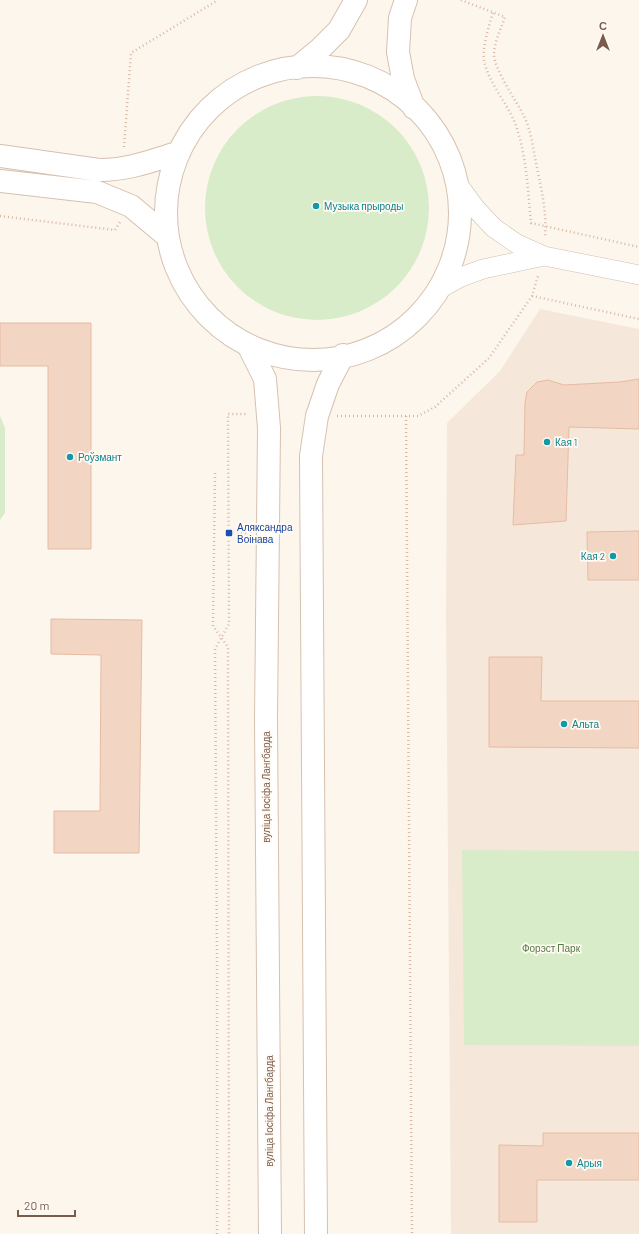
<svg xmlns="http://www.w3.org/2000/svg" width="639" height="1234" viewBox="0 0 639 1234" font-family="Barlow,sans-serif">
<style>
.residential{fill:#f5e8da}
.green{fill:#d8ecc9}
.building{fill:#f3d5c3;stroke:#e6bba3}
.lines{fill:none;stroke-linecap:round;stroke-linejoin:round}
.street-casing{stroke:#d1beb0;stroke-width:20}
.secondary-casing{stroke:#d6c0b0;stroke-width:24}
.path{stroke:#d9b8a5;stroke-width:2.5;stroke-dasharray:1 3;stroke-linecap:butt}
.street{stroke:#fff;stroke-width:19}
.secondary{stroke:#fff;stroke-width:22}
.culture-dot{fill:#0f9aa8;stroke:#fffaf3;stroke-width:1.5}
.transit-dot{fill:#1a4fb4;stroke:#fffaf3;stroke-width:1.5}
.labels{text-anchor:middle;dominant-baseline:central;stroke-width:3.5;stroke-linejoin:round;paint-order:stroke}
.culture-label{font-size:10px;fill:#0d838f;stroke:#fffaf3;text-anchor:start}
.transit-label{font-size:10px;fill:#164399;stroke:#fffaf3;text-anchor:start}
.street-label{font-size:10px;fill:#7a5c4d;stroke:#fffaf3}
.park-label{font-size:10px;fill:#537a41;stroke:#fffaf3}
</style>
<rect width="100%" height="100%" fill="#fdf6ec"/>
<path class="residential" d="M540 309 639 329V1234H451L446 618 447 423 500 371Z"/>
<path class="green" d="M205 208a112 112 0 1 1 224 0a112 112 0 1 1-224 0Z
M0 416 5 428V513L0 520Z
M462 850 639 851V1046L464 1045Z"/>
<path class="building" d="M0 323H91V549H48V366H0Z
M639 379V429L569 427 566 521 513 525 516 455H524L525 403 527 392 537 382 548 380 564 385 620 382Z
M639 531V580H588L587 532Z
M51 619 142 620 139 853H54V811H100L101 655 51 654Z
M489 657H542L541 701H639V748L489 747Z
M543 1133H639V1180H537V1222H499V1145L543 1146Z"/>
<g class="lines">
<defs>
<path id="street" d="M457 183 476 209 494 228 517 244 544 256 639 275
M443 287 461 277 483 269 544 256"/>
<path id="secondary" d="M406 0 400 18 398 52 403 79 414 108
M166 213a147 147 0 1 1 294 0a147 147 0 1 1-294 0Z
M297 68 320 49 339 30 356 0
M0 156 99 170C127 170 148 162 174 154
M0 181 97 192 131 206 167 236
M248 345 265 379 269 428 266 720 270 1234
M316 1234 311 456 317 416 328 384 343 355"/>
</defs>
<use href="#street" class="street-casing"/>
<use href="#secondary" class="secondary-casing"/>
<path class="path" d="M461 0 505 17C501 29 494 42 494 55 494 69 517 102 524 116 531 130 533 148 536 163 541 188 547 211 545 236
M493 13C489 25 482 48 484 60 488 84 512 108 518 132 527 162 528 193 531 223L639 247
M124 147 131 53 218 0
M0 216 115 230 120 222
M532 296 639 319
M337 416H418L435 407 489 358 532 296 538 276
M406 416 412 1234
M215 473 213 626 228 647 229 1234
M229 533H248
M217 1234V958L215 649 229 624 228 414H248"/>
<use href="#street" class="street"/>
<use href="#secondary" class="secondary"/>
</g>
<g class="culture-dot">
<circle cx="316" cy="206" r="4"/>
<circle cx="547" cy="442" r="4"/>
<circle cx="70" cy="457" r="4"/>
<circle cx="613" cy="556" r="4"/>
<circle cx="564" cy="724" r="4"/>
<circle cx="569" cy="1163" r="4"/>
</g>
<rect class="transit-dot" x="225" y="529" width="8" height="8" rx="2"/>
<g class="labels">
<g class="culture-label">
<text x="324" y="206">Музыка прыроды</text>
<text x="555" y="442">Кая 1</text>
<text x="78" y="457">Роўзмант</text>
<text x="605" y="556" text-anchor="end">Кая 2</text>
<text x="572" y="724">Альта</text>
<text x="577" y="1163">Арыя</text>
</g>
<g class="transit-label">
<text x="237" y="527">Аляксандра<tspan x="237" dy="12">Воінава</tspan></text>
</g>
<g class="street-label">
<text transform="translate(266 787) rotate(-90)">вуліца Іосіфа Лангбарда</text>
<text transform="translate(269 1111) rotate(-90)">вуліца Іосіфа Лангбарда</text>
</g>
<g class="park-label">
<text x="551" y="948">Форэст Парк</text>
</g>
</g>
<g transform="translate(603 36)" stroke="#fffaf3" stroke-width="3" paint-order="stroke">
<path d="M0-3L7 15L0 10L-7 15Z" fill="#7a5c4d"/>
<text y="-6" font-size="11" font-weight="bold" text-anchor="middle" fill="#7a5c4d">С</text>
</g>
<path d="M18 1210v6h57v-6" fill="none" stroke="#7a5c4d" stroke-width="2"/>
<text x="24" y="1210" font-size="12" fill="#7a5c4d" stroke="#fffaf3" stroke-width="3" paint-order="stroke">20 m</text>
</svg>
